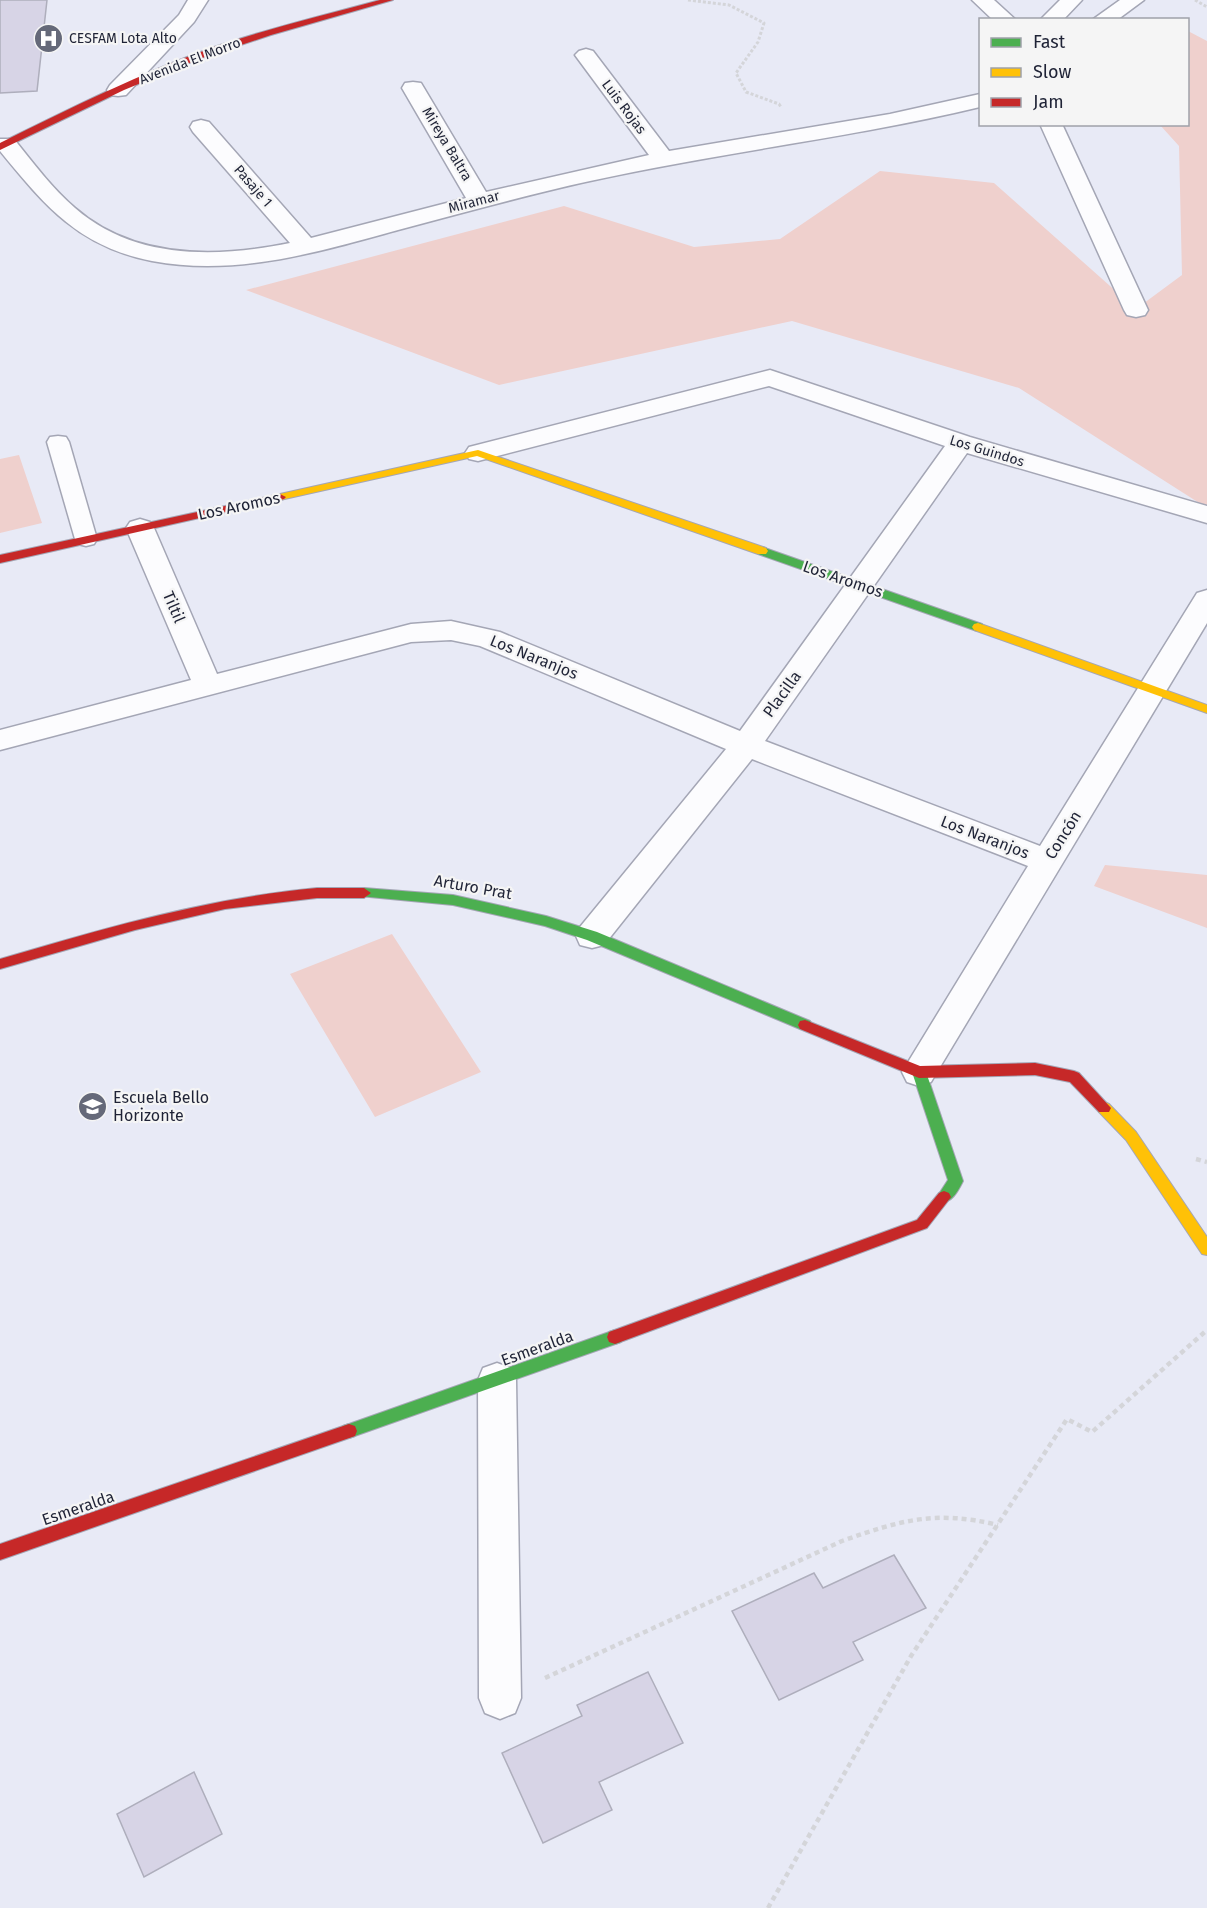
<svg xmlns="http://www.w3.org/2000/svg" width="1207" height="1908" viewBox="0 0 1207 1908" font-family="'Fira Sans',sans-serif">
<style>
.green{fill:#efd0cd}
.building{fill:#d7d4e6;stroke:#aeaebc;stroke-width:1.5}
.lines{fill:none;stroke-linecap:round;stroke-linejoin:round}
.lane-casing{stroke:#a4a6b5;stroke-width:3}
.street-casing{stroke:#a4a6b5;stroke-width:3}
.fast-casing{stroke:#a4a6b5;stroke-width:2}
.slow-casing{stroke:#a4a6b5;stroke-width:2}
.jam-casing{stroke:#a4a6b5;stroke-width:2}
.path-far1{stroke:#d4d5d9;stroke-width:3;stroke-dasharray:3 2;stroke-linecap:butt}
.path{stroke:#d4d5d9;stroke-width:4.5;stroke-dasharray:5 4;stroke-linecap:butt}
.lane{fill:#fcfcfe;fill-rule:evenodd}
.street{fill:#fcfcfe;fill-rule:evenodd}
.fast{fill:#4caf50;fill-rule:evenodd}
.slow{fill:#ffc107;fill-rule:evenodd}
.jam{fill:#c62828;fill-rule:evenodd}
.labels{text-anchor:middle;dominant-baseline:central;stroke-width:4.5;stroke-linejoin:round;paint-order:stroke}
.far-poi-label{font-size:14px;fill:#1f2336;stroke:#f5f5f5;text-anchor:start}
.far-street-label{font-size:14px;fill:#1f2336;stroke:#f5f5f5}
.street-label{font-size:16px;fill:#1f2336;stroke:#f5f5f5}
.poi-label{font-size:16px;fill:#1f2336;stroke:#f5f5f5;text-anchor:start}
</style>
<rect width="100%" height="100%" fill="#e8eaf6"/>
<path class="green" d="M1188 31 1207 41V508L1019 388 792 321 499 385 246 290 564 206 694 247 780 239 880 171 994 183 1136 309 1182 275 1179 146 1160 125 1188 124Z
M19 455 42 523 0 533V459Z
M1105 865 1207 875V928L1094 886Z
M392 934 481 1072 375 1117 290 974Z"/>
<path class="building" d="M0 0H47L37 91 0 93Z
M894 1555 926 1608 853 1642 863 1660 779 1700 732 1611 814 1573 823 1588Z
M648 1672 683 1743 599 1782 612 1810 543 1843 502 1753 582 1716 577 1705Z
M194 1772 222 1834 144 1877 117 1814Z"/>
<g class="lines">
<defs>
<path id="lane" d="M58 436 66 437 69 442 97 539 94 544 86 546 78 544 75 539 47 442 50 437Z"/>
<path id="street" d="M188 0H208L194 22 126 95 118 96 110 95 107 90 110 85 179 15Z
M972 0H994L1016 20H993Z
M1060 0H1082L1063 20H1040Z
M1120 0H1144L1117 20H1092Z
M586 49 593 51 669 151 890 114 980 94V107C852 138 720 152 590 181 526 195 462 213 398 230 318 252 236 277 152 261 79 247 45 206 0 151V139H14C33 163 52 188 75 208 134 260 217 258 290 243L193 132 190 127 193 122 201 120 209 122 311 238 466 198 402 88 405 83 413 82 421 83 424 88 486 192 649 155 575 55 579 51Z
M1040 124H1062L1148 310 1145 315 1136 317 1127 315 1124 310Z
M770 370 970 437 1207 506V523L967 453 765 741 1040 846 1197 593 1207 590V623L931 1082 919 1086 907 1082 902 1072 1028 866 752 759 604 945 592 948 580 945 576 936 580 927 726 749 480 646 451 640 411 642 0 750V730L191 680 126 528 130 522 140 519 150 522 154 528 217 674 411 624 451 621 500 632 740 731 945 446 769 386 478 461 469 459 465 453 469 447Z
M497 1363 511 1368 516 1380 521 1698 515 1713 500 1719 485 1713 479 1698 478 1380 483 1368Z"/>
<path id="fast" d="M762 547 982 624 984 627 978 631 974 630 758 554V548Z
M364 888 453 895 546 916 597 932 810 1021 812 1025 810 1029H800L587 940 545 926 453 905 359 896 357 893Z
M919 1066 924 1068 926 1072 963 1181C958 1191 951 1205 939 1201L937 1197 948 1180 912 1072 914 1068Z
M615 1330 621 1332 623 1337 621 1342 349 1438 343 1436 341 1431 343 1426 349 1424Z"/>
<path id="slow" d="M478 450 766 548 768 551 766 554H758L477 456 280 500 274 497 280 494Z
M978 623 1207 705V713L974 630 972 627 974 624Z
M1104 1102 1109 1104 1136 1132 1207 1237V1255L1202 1254 1126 1140 1099 1112 1097 1108 1099 1104Z"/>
<path id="jam" d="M380 0H393L271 35 199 59 124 90 0 150V143C71 108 142 72 217 46 270 28 325 15 380 0Z
M280 494 286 497 284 499 0 563V555Z
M317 888H364L371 893 364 898H317L225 909 135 930 0 969V959C105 928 208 898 317 888Z
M805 1020 920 1066 1035 1063 1074 1071 1079 1073 1111 1108 1109 1112H1099L1070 1082 1035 1075 919 1078 800 1029 798 1025 800 1021Z
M944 1191 949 1193 951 1197 927 1228 615 1344 609 1342 607 1337 609 1332 917 1220 939 1193Z
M349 1424 355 1426 357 1431 355 1436 0 1560V1544Z"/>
</defs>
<use href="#lane" class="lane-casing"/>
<use href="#street" class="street-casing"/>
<use href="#fast" class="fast-casing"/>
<use href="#slow" class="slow-casing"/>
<use href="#jam" class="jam-casing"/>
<path class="path-far1" d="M688 0 729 5 764 23 758 42 736 73 746 92 779 104 781 107
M1195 0 1207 7"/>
<path class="path" d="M1196 1159 1207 1162
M545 1678 842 1541C901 1520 936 1510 998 1525
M768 1908 911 1656 1067 1419 1092 1432 1207 1330"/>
<use href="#lane" class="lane"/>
<use href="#street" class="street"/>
<use href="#fast" class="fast"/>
<use href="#slow" class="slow"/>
<use href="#jam" class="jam"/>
</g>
<defs>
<symbol id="hospital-disc" viewBox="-11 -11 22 22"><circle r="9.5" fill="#656979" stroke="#f5f5f5"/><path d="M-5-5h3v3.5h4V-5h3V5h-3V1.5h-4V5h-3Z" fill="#fff"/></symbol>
<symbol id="school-disc" viewBox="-11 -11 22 22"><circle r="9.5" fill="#656979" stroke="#f5f5f5"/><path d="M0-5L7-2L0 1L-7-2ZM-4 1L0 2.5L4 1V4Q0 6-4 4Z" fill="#fff"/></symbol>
</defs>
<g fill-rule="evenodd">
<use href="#hospital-disc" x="32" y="22" width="33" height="33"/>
<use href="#school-disc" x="76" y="1090" width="33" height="33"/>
</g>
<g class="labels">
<g class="far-poi-label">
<text x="69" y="38">CESFAM Lota Alto</text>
</g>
<g class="far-street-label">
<text transform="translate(190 61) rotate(-21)">Avenida El Morro</text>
<text transform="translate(624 107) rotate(53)">Luis Rojas</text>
<text transform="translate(447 144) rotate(59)">Mireya Baltra</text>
<text transform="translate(253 186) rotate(49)">Pasaje 1</text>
<text transform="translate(474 202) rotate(-15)">Miramar</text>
<text transform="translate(987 451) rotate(17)">Los Guindos</text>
</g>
<g class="street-label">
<text transform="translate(239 506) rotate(-12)">Los Aromos</text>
<text transform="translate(843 579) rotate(19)">Los Aromos</text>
<text transform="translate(174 607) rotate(67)">Tiltil</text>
<text transform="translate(534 657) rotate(22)">Los Naranjos</text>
<text transform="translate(782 694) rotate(-54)">Placilla</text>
<text transform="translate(1063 835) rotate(-58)">Concón</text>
<text transform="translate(985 837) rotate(21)">Los Naranjos</text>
<text transform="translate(473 887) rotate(10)">Arturo Prat</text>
<text transform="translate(537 1348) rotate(-20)">Esmeralda</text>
<text transform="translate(78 1508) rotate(-19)">Esmeralda</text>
</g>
<g class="poi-label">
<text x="113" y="1097">Escuela Bello<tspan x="113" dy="18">Horizonte</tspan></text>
</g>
</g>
<rect x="979" y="18" width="210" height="108" fill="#f5f5f5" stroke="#9fa1a9" stroke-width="1.5"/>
<rect x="991" y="38" width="30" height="9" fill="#4caf50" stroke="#9fa1a9" stroke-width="1.5"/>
<text x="1033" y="48" font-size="18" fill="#1f2336">Fast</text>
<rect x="991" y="68" width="30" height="9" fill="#ffc107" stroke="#9fa1a9" stroke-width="1.5"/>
<text x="1033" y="78" font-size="18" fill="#1f2336">Slow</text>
<rect x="991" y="98" width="30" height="9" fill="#c62828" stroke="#9fa1a9" stroke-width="1.5"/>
<text x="1033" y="108" font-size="18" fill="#1f2336">Jam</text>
</svg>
